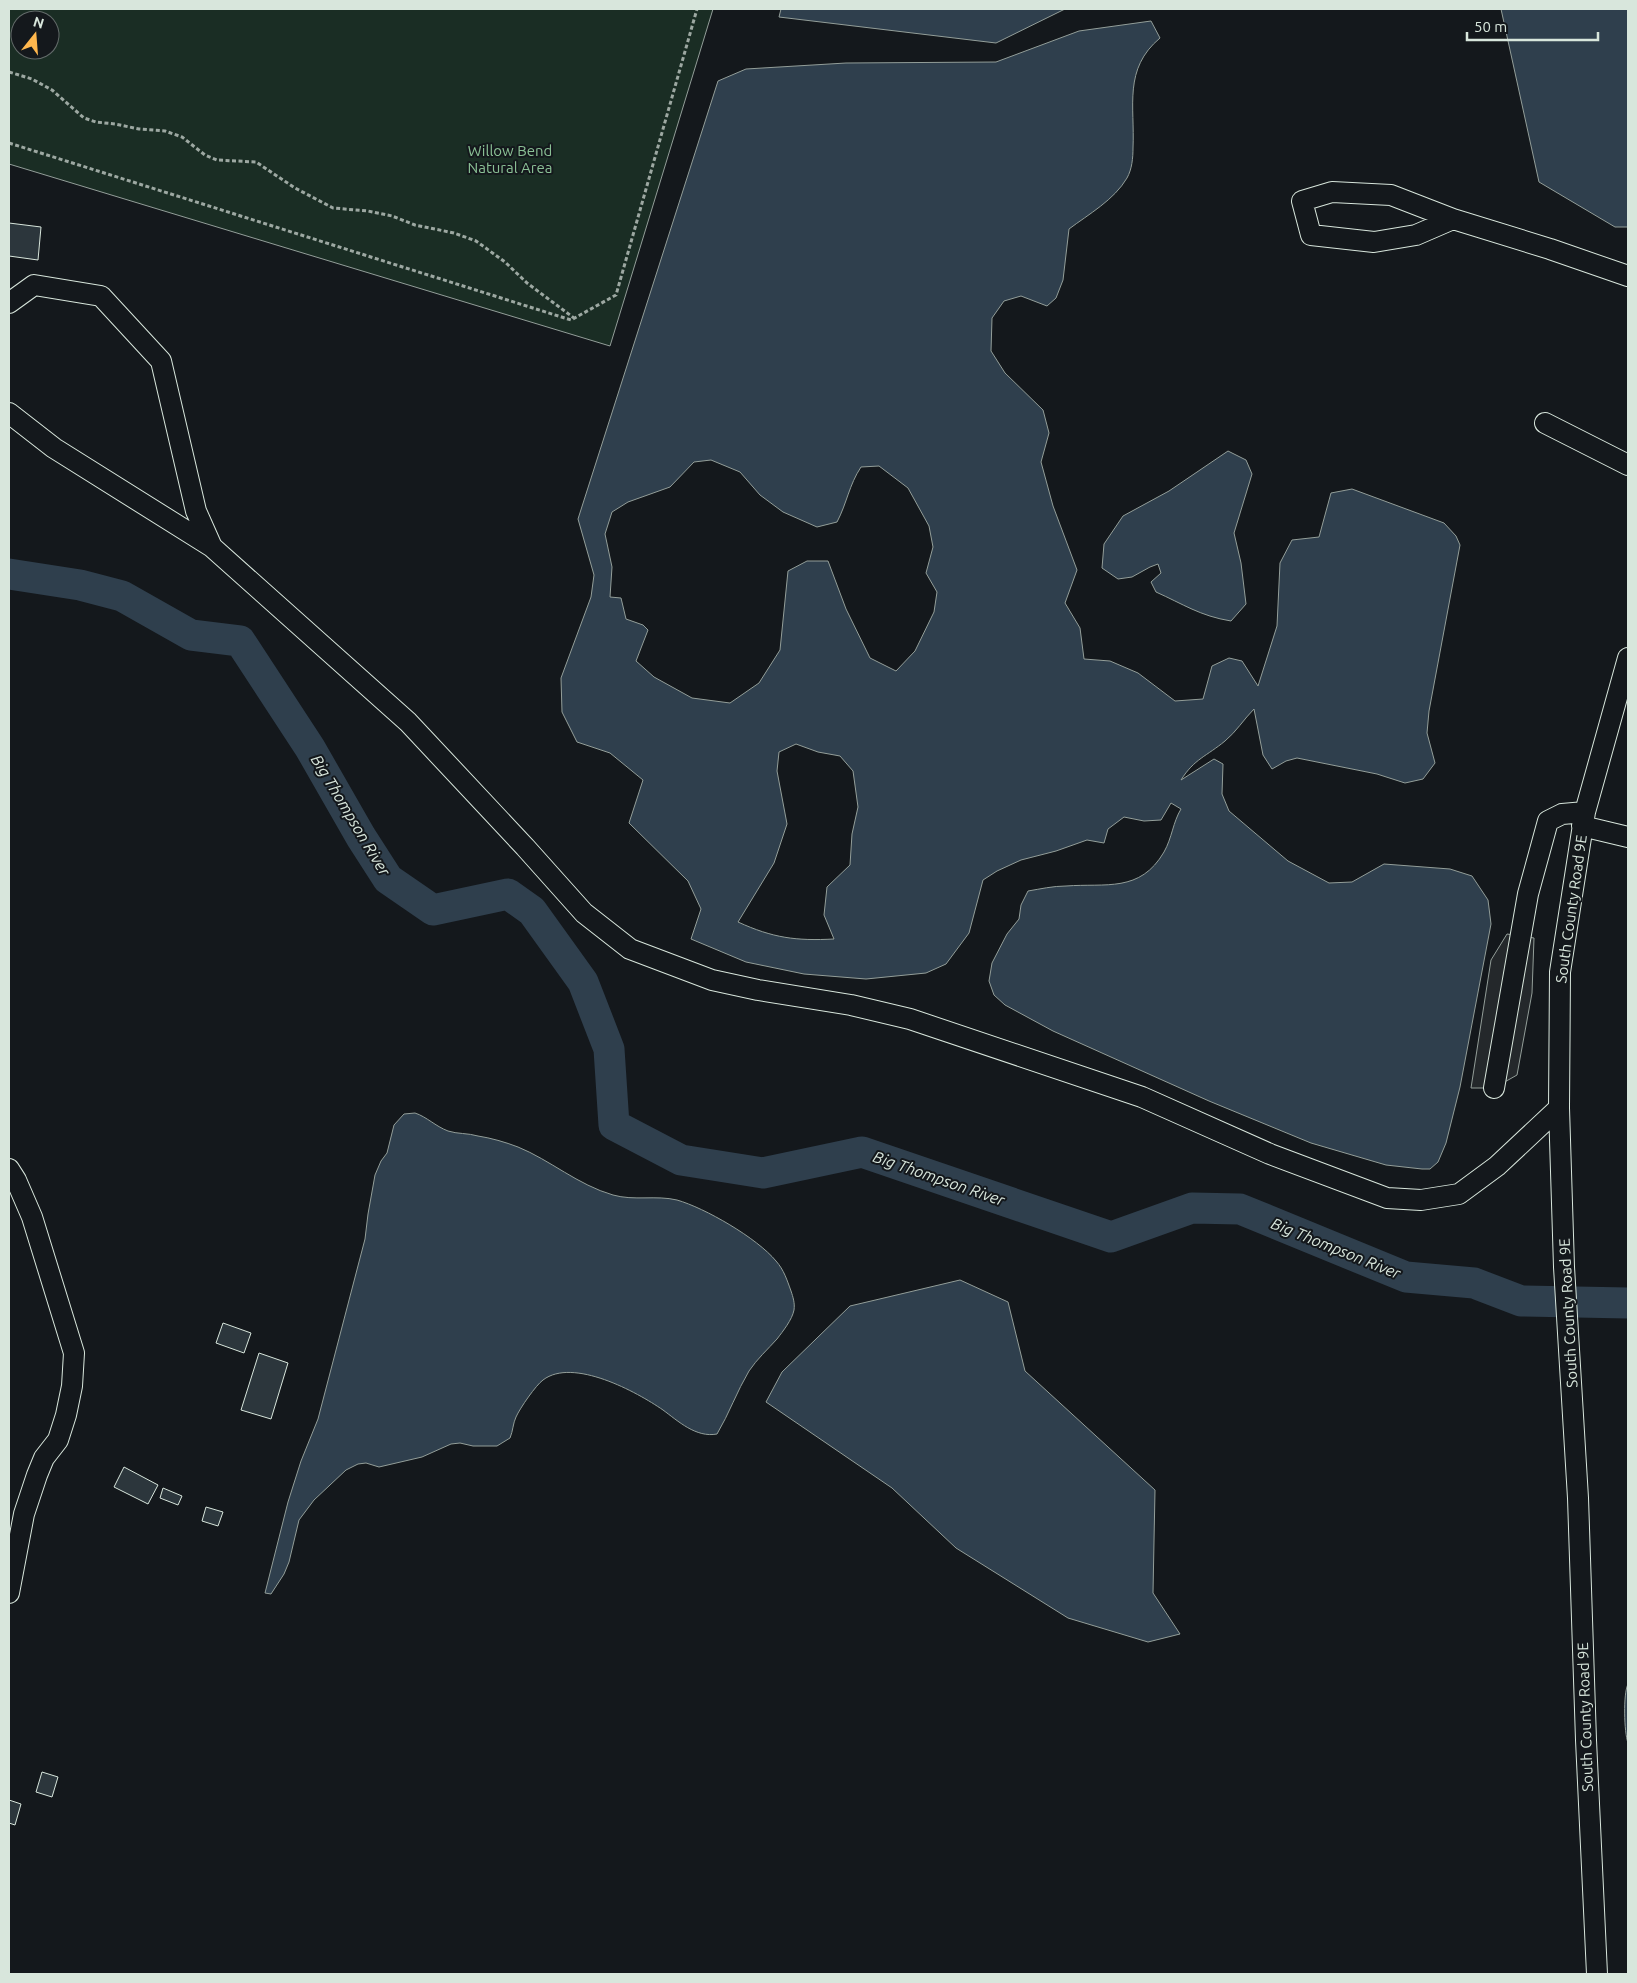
<svg xmlns="http://www.w3.org/2000/svg" width="1637" height="1983" viewBox="0 0 1637 1983" font-family="Ubuntu,sans-serif">
<style>
.green{fill:#1a2d24;stroke:#939e99;fill-rule:evenodd}
.parking{fill:#24282b;stroke:#939e99}
.water{fill:#2f3f4d;stroke:#939e99;fill-rule:evenodd}
.lines{fill:none;stroke-linecap:round;stroke-linejoin:round}
.river{stroke:#2f3f4d;stroke-width:31}
.building{fill:#2c363c;stroke:#d8e6dc}
.minor-casing{stroke:#d8e6dc;stroke-width:22}
.path{stroke:#9da8a2;stroke-width:3;stroke-dasharray:4 2.5;stroke-linecap:butt}
.minor{stroke:#14181c;stroke-width:20}
.labels{text-anchor:middle;dominant-baseline:central;stroke-width:4;stroke-linejoin:round;paint-order:stroke}
.park-label{font-size:15px;fill:#8ac095;stroke:#14181c}
.street-label{font-size:15px;fill:#d8e6dc;stroke:#14181c}
.water-label{font-size:16px;font-style:italic;fill:#d8e6dc;stroke:#14181c}
</style>
<rect width="100%" height="100%" fill="#14181c"/>
<path class="green" d="M9 9H713L610 346 9 164ZM20 20H50V50H20Z"/>
<path class="parking" d="M1507 934 1534 938 1532 993 1517 1075 1494 1088H1471L1491 960Z"/>
<path class="water" d="M781 9H1065L996 43 779 17Z
M1501 9H1628V227H1615L1539 182Z
M1151 21 1160 38C1123 69 1135 106 1133 148 1133 158 1132 169 1127 178 1114 200 1089 214 1069 229L1063 280 1056 298 1047 306 1021 296 1004 301 992 318 991 351 1005 373 1043 410 1049 433 1041 462 1053 506 1077 570 1065 603 1080 628 1084 659 1110 661 1138 673 1175 701 1203 699 1212 666 1229 658 1242 661 1258 686 1277 626 1280 563 1292 540 1319 537 1331 493 1352 489 1444 523 1456 536 1460 545 1429 711 1427 733 1435 763 1423 779 1405 783 1377 774 1297 758 1286 761 1272 769 1263 755 1254 709C1244 719 1236 732 1225 741 1207 756 1194 759 1181 780L1214 759 1223 764 1222 794 1229 811 1288 861 1329 883 1352 882 1384 864 1450 869 1472 876 1488 900 1491 924 1460 1087 1446 1143 1438 1162 1430 1169H1422L1386 1165 1311 1143 1209 1101 1053 1031 1005 1005 994 995 989 981 992 963 1007 934 1019 919 1021 905 1028 891C1040 889 1053 886 1066 886 1106 883 1140 893 1164 852 1172 838 1173 822 1181 809L1171 803 1161 820 1144 821 1124 817 1108 829 1104 843 1087 840 1056 851 1021 860 997 871 983 880 969 933 946 964 926 973 866 979 804 974 746 962 691 939 701 909 688 881 629 823 643 780 610 753 577 742 562 712 561 678 591 597 594 575 578 519 718 81 746 69 846 63 996 62 1079 31ZM711 460 740 472 760 495 783 512 817 527 837 522C847 503 849 485 861 467L879 466 908 488 929 526 933 547 926 573 937 592 934 612 915 651 896 671 870 658 846 609 828 561H807L788 571 780 650 759 683 730 703 692 698 654 677 636 661 648 630 643 625 626 619 621 598 610 597 612 567 605 534 612 512 628 502 670 487 694 462ZM796 744 818 752 840 756 853 771 858 807 852 834 850 865 827 887 824 915 834 939C796 941 773 938 738 922L774 863 787 824 777 771 779 752Z
M1228 451 1246 460 1252 474 1234 533 1241 563 1246 604 1231 621C1200 616 1183 604 1156 592L1151 582 1161 573 1158 564 1150 567 1132 577 1118 579 1102 568 1104 544 1123 516 1169 491Z
M415 1113C427 1117 435 1126 448 1131 457 1134 468 1133 478 1136 491 1138 505 1142 518 1147 550 1160 578 1185 613 1195 634 1201 656 1195 677 1200 705 1208 757 1238 776 1261 784 1270 787 1280 791 1291 793 1297 795 1303 794 1310 792 1320 783 1331 777 1339 768 1349 757 1359 749 1371 737 1391 729 1414 717 1434 696 1438 678 1421 663 1410 637 1392 573 1357 543 1380 536 1385 520 1408 516 1417 513 1423 513 1431 510 1438L497 1446H473L460 1443 451 1444 422 1457 379 1467 366 1463 358 1464 346 1470 314 1500 299 1520 289 1562 284 1574 271 1594 265 1593 288 1502 301 1461 318 1419 365 1239 368 1214 375 1175 381 1161 387 1153 394 1125 404 1114Z
M960 1280 1008 1302 1025 1371 1155 1490 1153 1593 1180 1634 1148 1642 1068 1618 956 1548 892 1488 766 1402 782 1372 850 1306Z
M1628 1684V1743C1624 1732 1623 1694 1628 1684Z"/>
<g class="lines">
<path class="river" d="M9 574 80 585 122 596 191 635 240 641 310 748 361 837 388 879 433 910 508 894 532 911 583 982 609 1049 614 1125 681 1160 763 1173 862 1152 1111 1237 1192 1208 1240 1209 1406 1277 1474 1283 1521 1301 1628 1303"/>
</g>
<path class="building" d="M9 223 41 227 38 260 9 256Z
M223 1323 251 1333 244 1353 216 1343Z
M259 1353 288 1363 271 1419 241 1410Z
M124 1467 158 1485 148 1504 114 1487Z
M163 1488 182 1496 178 1505 160 1498Z
M206 1507 223 1512 218 1526 202 1521Z
M42 1772 58 1777 52 1797 36 1792Z
M9 1800 21 1804 15 1825 9 1823Z"/>
<g class="lines">
<defs>
<path id="minor" d="M1453 219 1416 235 1374 242 1311 235 1302 201 1332 192 1391 195 1453 219 1550 249 1628 276
M9 303 34 285 101 296 161 361 196 511 212 547
M9 413 54 448 212 547 408 722 525 847 584 913 630 949 712 980 758 990 851 1005 910 1019 1142 1097 1270 1154 1387 1198 1421 1200 1459 1194 1497 1166 1559 1108
M1545 423 1628 465
M1582 826 1628 837
M1494 1088 1528 894 1548 821 1562 814 1585 812
M9 1169 16 1180 32 1217 74 1353 72 1386 66 1415 58 1440 44 1458 37 1475 24 1514 9 1593
M1597 1974 1586 1740 1578 1498 1564 1267 1559 1108 1560 972 1585 812 1628 658"/>
</defs>
<use href="#minor" class="minor-casing"/>
<path class="path" d="M9 72 32 79 52 90 84 118 96 122 115 124 139 129 165 131 182 137 205 155 217 160 256 162 295 188 333 208 368 211 392 216 415 225 454 233 476 241 505 262 527 283 574 318
M9 143 571 320 616 295 697 9"/>
<use href="#minor" class="minor"/>
</g>
<g class="labels">
<g class="park-label">
<text x="510" y="150">Willow Bend<tspan x="510" dy="17">Natural Area</tspan></text>
</g>
<g class="street-label">
<text transform="translate(1571 909) rotate(-82)">South County Road 9E</text>
<text transform="translate(1568 1313) rotate(-93)">South County Road 9E</text>
<text transform="translate(1585 1717) rotate(-92)">South County Road 9E</text>
</g>
<g class="water-label">
<text transform="translate(351 815) rotate(59)">Big Thompson River</text>
<text transform="translate(939 1178) rotate(19)">Big Thompson River</text>
<text transform="translate(1336 1248) rotate(22)">Big Thompson River</text>
</g>
</g>
<rect width="1637" height="1983" fill="none" stroke="#d8e6dc" stroke-width="20"/>
<g transform="translate(35 35) rotate(17)"><circle r="24" fill="#14181c" stroke="#626a69"/>
<path d="M0-4L9 19L0 12L-9 19Z" fill="#ffb74d"/>
<text y="-8" font-size="14" font-weight="bold" text-anchor="middle" fill="#d8e6dc">N</text>
</g>
<path d="M1467 32v8h131v-8" fill="none" stroke="#d8e6dc" stroke-width="2.5"/>
<text x="1474" y="32" font-size="15" fill="#d8e6dc" stroke="#14181c" stroke-width="4" paint-order="stroke">50 m</text>
</svg>
